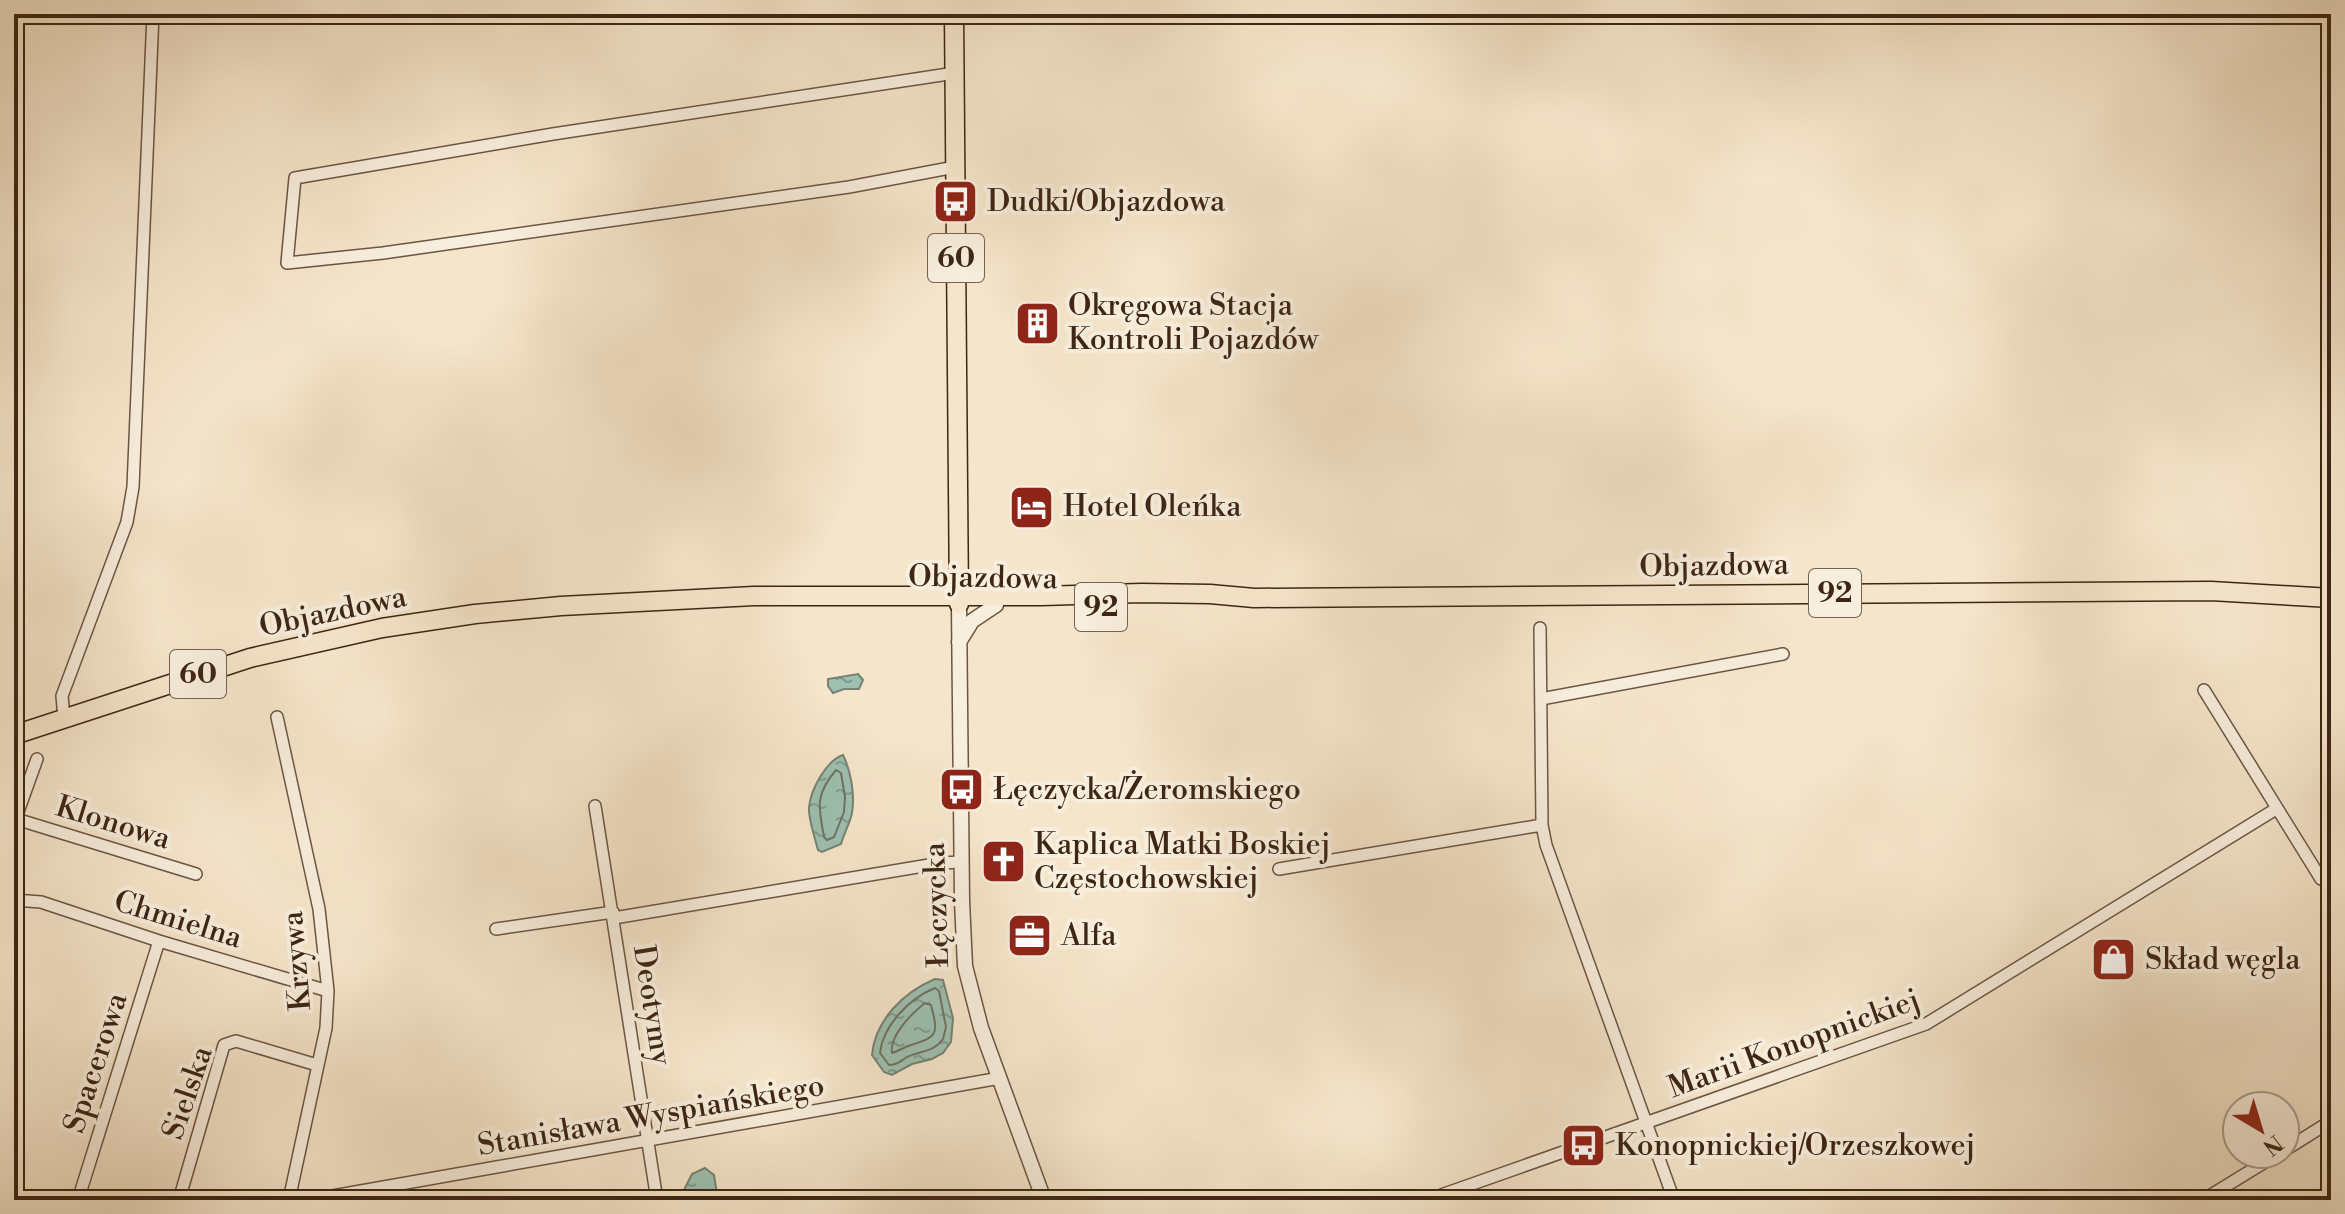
<svg xmlns="http://www.w3.org/2000/svg" width="2345" height="1214" viewBox="0 0 2345 1214" font-family="'Libre Bodoni',serif">
<style>
.water{fill:url(#water-ripples);stroke:#778272;stroke-width:2}
.lines{fill:none;stroke-linecap:round;stroke-linejoin:round}
.shore{stroke:#6d7362;stroke-width:2}
.minor-casing{stroke:#6b5642;stroke-width:14}
.tertiary-casing{stroke:#6b5642;stroke-width:17}
.primary-casing{stroke:#3d2614;stroke-width:21}
.minor{stroke:#f8eedd;stroke-width:11}
.tertiary{stroke:#f8eedd;stroke-width:14}
.primary{stroke:#f5e5ca;stroke-width:18}
.labels{text-anchor:middle;dominant-baseline:central;stroke-width:8;stroke-linejoin:round;paint-order:stroke}
.shield{fill:#f8eedd;stroke:#756250;stroke-width:2}
.shield-label{font-size:28px;font-weight:bold;fill:#3d2614}
.poi-label{font-size:30px;fill:#3d2614;stroke:#f8eedd;text-anchor:start}
.street-label{font-size:30px;fill:#3d2614;stroke:#f8eedd}
</style>
<defs>
<pattern id="water-ripples" width="26" height="14" patternUnits="userSpaceOnUse" patternTransform="scale(2)"><rect width="26" height="14" fill="#9dc0b1"/><path d="M2 4q2-2 4 0t4 0M15 11q2-2 4 0t4 0" fill="none" stroke="#819c8f"/></pattern>
</defs>
<rect width="100%" height="100%" fill="#f5e5ca"/>
<filter id="stains"><feTurbulence type="fractalNoise" baseFrequency=".0025" numOctaves="4"/><feColorMatrix values="0 0 0 0 .2 0 0 0 0 .09 0 0 0 0 .02 0 0 0 .5 -.17"/></filter>
<radialGradient id="worn" r=".72"><stop offset=".6" stop-color="#630" stop-opacity="0"/><stop offset="1" stop-color="#630" stop-opacity=".3"/></radialGradient>
<path class="water" d="M858 674 863 680 859 689H844L833 693 828 686V679Z
M843 755C851 771 855 795 852 813 850 823 844 833 841 844L822 852 818 850C815 838 808 818 809 807 811 789 826 761 843 755Z
M935 979 943 980 953 1018 951 1042 943 1053 932 1059 912 1064 892 1075 884 1072 872 1055C875 1020 904 992 935 979Z
M705 1168 714 1175 718 1200H679L692 1174Z"/>
<g class="lines">
<path class="shore" d="M836 770 841 773 845 797 844 812 834 837 827 840 824 837C819 808 814 796 836 770Z
M935 988 939 991 946 1027 943 1039C933 1053 921 1050 907 1057 900 1061 898 1065 889 1065L880 1053C883 1025 910 998 935 988Z
M925 1003 931 1005C938 1032 939 1037 911 1045 904 1047 899 1051 892 1053 889 1036 912 1013 925 1003Z"/>
<defs>
<path id="minor" d="M955 73 553 134 295 178 287 263 383 253 849 187 955 167
M1540 628 1542 825 1546 845 1674 1200
M2204 690 2321 879
M1541 699 1783 654
M277 717 319 909 328 991 326 1028 289 1200
M64 718 62 696 127 522 133 487 153 14
M595 806 657 1200
M16 819 196 874
M14 823 37 759
M1279 869 1542 825
M14 900 41 902 159 941 328 991
M614 918 941 863 962 862
M496 929 613 912
M2285 1150 2331 1121
M14 1195 30 1200
M78 1200 159 941
M179 1200 224 1045 236 1041 317 1065
M310 1200 1000 1078
M1427 1200 1926 1024 2276 809
M2203 1200 2278 1154"/>
<path id="tertiary" d="M959 606 962 901 965 966 981 1028 1044 1200
M959 642 972 621 996 605"/>
<path id="primary" d="M954 14 959 604
M14 735 250 658 382 628 475 614 561 606 754 596H1041L1141 593 1210 594 1254 598 2211 591 2331 598"/>
</defs>
<use href="#minor" class="minor-casing"/>
<use href="#tertiary" class="tertiary-casing"/>
<use href="#primary" class="primary-casing"/>
<use href="#minor" class="minor"/>
<use href="#tertiary" class="tertiary"/>
<use href="#primary" class="primary"/>
</g>
<defs>
<symbol id="bus-square" viewBox="-11 -11 22 22"><rect x="-9" y="-9" width="18" height="18" rx="4" fill="#8f2418" stroke="#f8eedd"/><path d="M-5-6H5V4H4V6H2V4H-2V6H-4V4H-5ZM-3.5-4V0h7V-4ZM-3.5 1.2v1.5H-2V1.2ZM2 1.2v1.5H3.5V1.2Z" fill="#fff"/></symbol>
<symbol id="building-square" viewBox="-11 -11 22 22"><rect x="-9" y="-9" width="18" height="18" rx="4" fill="#8f2418" stroke="#f8eedd"/><path d="M-4-6H4V6H1V3H-1V6H-4ZM-2.5-4.3h1.7v1.8h-1.7ZM.8-4.3h1.7v1.8H.8ZM-2.5-1h1.7V.8h-1.7ZM.8-1h1.7V.8H.8Z" fill="#fff"/></symbol>
<symbol id="hotel-square" viewBox="-11 -11 22 22"><rect x="-9" y="-9" width="18" height="18" rx="4" fill="#8f2418" stroke="#f8eedd"/><path d="M-6-4.5h1.5V1H6V5H4.5V3h-9V5H-6ZM-4 0a1.8 1.8 0 1 1 3.6 0ZM.5 0V-2.5h3Q6-2.5 6 0Z" fill="#fff"/></symbol>
<symbol id="church-square" viewBox="-11 -11 22 22"><rect x="-9" y="-9" width="18" height="18" rx="4" fill="#8f2418" stroke="#f8eedd"/><path d="M-1.2-6h2.4v3.5h3.3v2.4h-3.3V6h-2.4V-.1h-3.3v-2.4h3.3Z" fill="#fff"/></symbol>
<symbol id="office-square" viewBox="-11 -11 22 22"><rect x="-9" y="-9" width="18" height="18" rx="4" fill="#8f2418" stroke="#f8eedd"/><path d="M-6-3h4V-5.5h4V-3h4V5H-6ZM-1-4.5V-3h2v-1.5ZM-6 0V1H6V0Z" fill="#fff"/></symbol>
<symbol id="shop-square" viewBox="-11 -11 22 22"><rect x="-9" y="-9" width="18" height="18" rx="4" fill="#8f2418" stroke="#f8eedd"/><path d="M-5-2.5h2.3a2.7 3.5 0 0 1 5.4 0H5L5.5 6h-11ZM-1.5-2.5h3a1.5 2.3 0 0 0-3 0Z" fill="#fff"/></symbol>
</defs>
<g fill-rule="evenodd">
<use href="#bus-square" x="930" y="176" width="51" height="51"/>
<use href="#building-square" x="1012" y="298" width="51" height="51"/>
<use href="#hotel-square" x="1006" y="482" width="51" height="51"/>
<use href="#bus-square" x="936" y="764" width="51" height="51"/>
<use href="#church-square" x="978" y="836" width="51" height="51"/>
<use href="#office-square" x="1004" y="910" width="51" height="51"/>
<use href="#shop-square" x="2088" y="934" width="51" height="51"/>
<use href="#bus-square" x="1558" y="1120" width="51" height="51"/>
</g>
<g class="labels">
<g class="shield">
<rect x="928" y="234" width="56" height="48" rx="6"/>
<rect x="1809" y="569" width="52" height="48" rx="6"/>
<rect x="1075" y="583" width="52" height="48" rx="6"/>
<rect x="170" y="650" width="56" height="48" rx="6"/>
</g>
<g class="shield-label">
<text x="956" y="258">60</text>
<text x="1835" y="593">92</text>
<text x="1101" y="607">92</text>
<text x="198" y="674">60</text>
</g>
<g class="poi-label">
<text x="987" y="202">Dudki/Objazdowa</text>
<text x="1068" y="306">Okręgowa Stacja<tspan x="1068" dy="34">Kontroli Pojazdów</tspan></text>
<text x="1063" y="507">Hotel Oleńka</text>
<text x="993" y="790">Łęczycka/Żeromskiego</text>
<text x="1034" y="845">Kaplica Matki Boskiej<tspan x="1034" dy="34">Częstochowskiej</tspan></text>
<text x="1061" y="936">Alfa</text>
<text x="2145" y="960">Skład węgla</text>
<text x="1615" y="1146">Konopnickiej/Orzeszkowej</text>
</g>
<g class="street-label">
<text transform="translate(1714 566) rotate(-1)">Objazdowa</text>
<text transform="translate(983 578) rotate(1)">Objazdowa</text>
<text transform="translate(333 612) rotate(-12)">Objazdowa</text>
<text transform="translate(113 823) rotate(17)">Klonowa</text>
<text transform="translate(937 905) rotate(-92)">Łęczycka</text>
<text transform="translate(178 920) rotate(17)">Chmielna</text>
<text transform="translate(297 961) rotate(-95)">Krzywa</text>
<text transform="translate(652 1005) rotate(81)">Deotymy</text>
<text transform="translate(1794 1044) rotate(-20)">Marii Konopnickiej</text>
<text transform="translate(96 1063) rotate(-72)">Spacerowa</text>
<text transform="translate(188 1093) rotate(-71)">Sielska</text>
<text transform="translate(651 1116) rotate(-10)">Stanisława Wyspiańskiego</text>
</g>
</g>
<rect width="2345" height="1214" fill="none" stroke="#f5e5ca" stroke-width="48"/>
<rect x="16" y="16" width="2313" height="1182" fill="none" stroke="#3d2614" stroke-width="4"/>
<rect x="24" y="24" width="2297" height="1166" fill="none" stroke="#3d2614" stroke-width="2"/>
<g transform="translate(2261 1130) rotate(142)"><circle r="38" fill="#f8eedd" stroke="#ad9e8d" stroke-width="2"/>
<path d="M0-6L14 30L0 20L-14 30Z" fill="#8f2418"/>
<text y="-12" font-size="22" font-weight="bold" text-anchor="middle" fill="#3d2614">N</text>
</g>
<rect width="100%" height="100%" filter="url(#stains)"/>
<rect width="100%" height="100%" fill="url(#worn)"/>
</svg>
